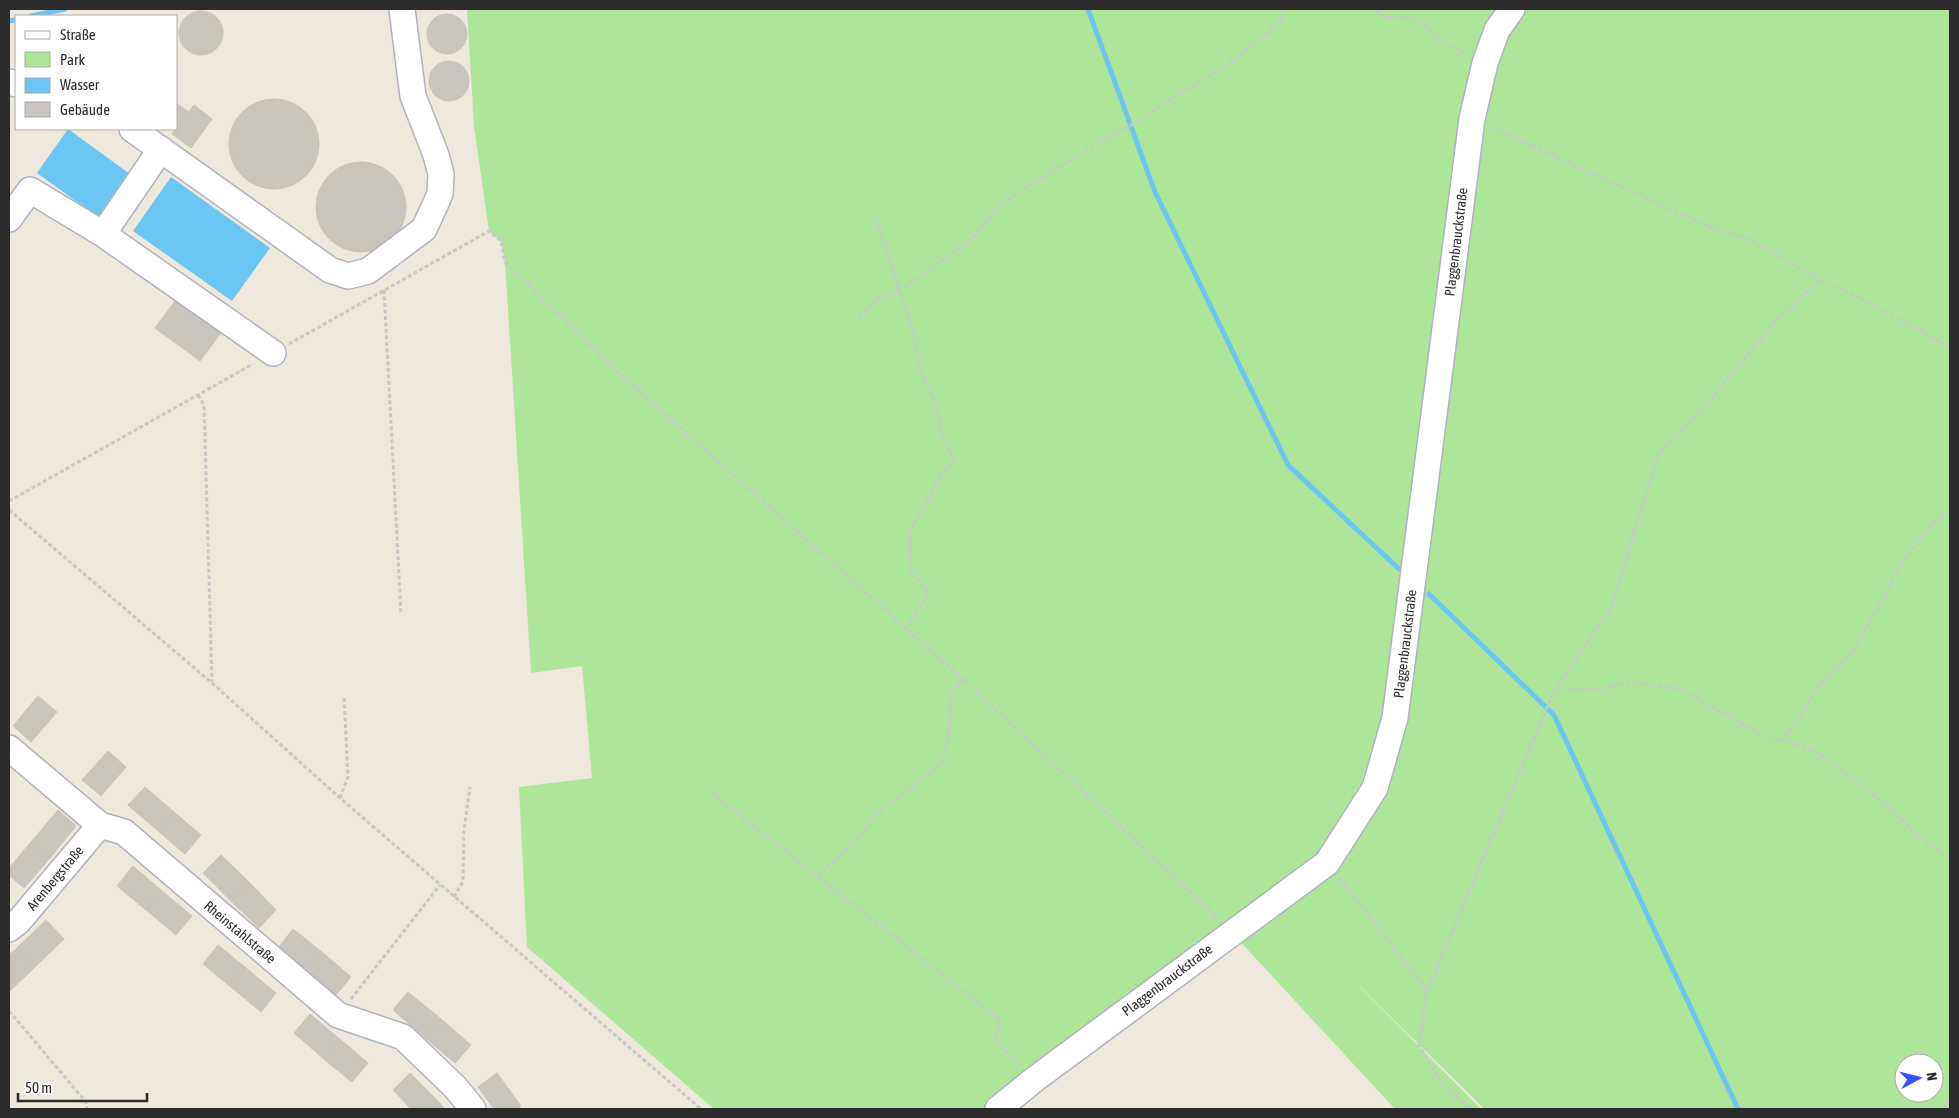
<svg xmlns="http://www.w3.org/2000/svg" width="1959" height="1118" viewBox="0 0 1959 1118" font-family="'Asap Condensed',sans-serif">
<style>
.green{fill:#ade698;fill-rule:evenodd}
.water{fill:#6cc6f3}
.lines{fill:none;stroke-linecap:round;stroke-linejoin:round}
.stream{stroke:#6cc6f3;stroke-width:5}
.building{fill:#c9c5bd;stroke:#c9c4b7}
.minor-casing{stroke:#b1b2c0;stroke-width:28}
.path{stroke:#c8c8c8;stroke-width:3;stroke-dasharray:4 2.5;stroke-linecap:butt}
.minor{stroke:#fff;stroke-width:25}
.labels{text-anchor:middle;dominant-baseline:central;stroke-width:4.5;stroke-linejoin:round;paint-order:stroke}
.street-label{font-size:14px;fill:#2b2b2b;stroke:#fff}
</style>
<rect width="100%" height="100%" fill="#eee8dd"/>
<path class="green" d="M467 9H1950V1109H1484L1337 964 1481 1109H1395L1235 936 1008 1109H714L527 947 519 787 592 778 582 666 531 673 505 262 501 241 489 231 474 126ZM1904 1063H1934V1093H1904Z"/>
<path class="water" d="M68 129 130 174 98 217 37 173Z
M171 177 270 248 232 301 133 231Z"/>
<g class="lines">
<path class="stream" d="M1088 9 1155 192 1288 465 1399 569
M31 16 65 9
M9 21 16 20
M1429 594 1554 715 1738 1109"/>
</g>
<path class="building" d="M179 33a22 22 0 1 1 44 0a22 22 0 1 1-44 0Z
M427 34a20 20 0 1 1 40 0a20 20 0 1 1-40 0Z
M429 81a20 20 0 1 1 40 0a20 20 0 1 1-40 0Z
M229 144a45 45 0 1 1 90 0a45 45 0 1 1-90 0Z
M176 103 189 112 179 126 176 124Z
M194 105 212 119 191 148 172 134Z
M316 207a45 45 0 1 1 90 0a45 45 0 1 1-90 0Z
M178 297 223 330 200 361 155 328Z
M38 696 57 712 31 742 13 726Z
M108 751 126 767 101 796 82 780Z
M145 787 174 812 158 831 128 805Z
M58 810 76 826 50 858 31 842Z
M174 812 201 835 185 854 158 831Z
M31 842 50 858 24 888 9 875V868Z
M221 855 249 882 231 901 203 873Z
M133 866 162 891 146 910 117 886Z
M249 882 276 910 259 928 231 901Z
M162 891 192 916 176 935 146 910Z
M46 920 64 939 35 967 17 948Z
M293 929 322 952 307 971 278 948Z
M218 945 246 968 231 987 203 964Z
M17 948 35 967 9 992V955Z
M322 952 351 977 336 995 307 971Z
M246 968 276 993 261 1012 231 987Z
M408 992 440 1018 424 1037 393 1010Z
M310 1014 341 1040 325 1060 294 1033Z
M440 1018 471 1045 455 1063 424 1037Z
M341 1040 368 1063 352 1082 325 1060Z
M410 1073 438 1101 429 1109H411L393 1090Z
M497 1073 521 1106 518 1109H494L478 1087Z
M438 1101 445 1109H429Z"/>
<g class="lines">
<defs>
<path id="minor" d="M9 82 16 84
M132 129 330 270 348 276 368 271 424 229 440 194 441 174 436 155 413 96 402 9
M161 149 103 234 273 353
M9 219 30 190 103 234
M9 748 100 825 124 832 338 1015 403 1037 455 1087 473 1109
M9 929 19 921 100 825
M998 1109 1035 1079 1327 863 1375 788 1395 718 1472 119 1485 63 1497 30 1512 9"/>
</defs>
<use href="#minor" class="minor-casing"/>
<path class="path" d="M1369 9 1387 17 1415 19 1428 28 1440 41 1466 54
M1491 127 1707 226 1751 240 1820 280 1864 300 1950 347
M384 290 401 614
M859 317 880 298 899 289 884 240 875 218
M289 344 489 231 501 241 505 262 610 365 963 679 1219 919
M198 395 204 405 212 682
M9 501 253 364
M9 510 212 683 340 798 701 1109
M905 630 929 592 911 572 909 533 942 473 954 461 941 432 936 405 920 370 914 335 899 289 911 283 973 238 998 207 1048 173 1131 125 1236 59 1282 20 1284 9
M1555 691 1599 689 1629 682 1680 689 1770 739 1784 740 1820 685 1854 650 1902 562 1936 521 1950 510
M1784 740 1820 754 1891 809 1919 837 1950 858
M711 793 1001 1021 995 1041 1020 1065
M340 798 348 777 344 696
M817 876 859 838 881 810 942 763 949 733 951 696 963 679
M1340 879 1427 991 1419 1045 1441 1082 1470 1109
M454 897 463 881 464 829 470 787
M1427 991 1554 691 1611 608 1659 452 1699 414 1776 320 1820 280
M351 999 440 885
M9 1011 86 1102 87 1109
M1943 1109 1950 1100"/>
<use href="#minor" class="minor"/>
</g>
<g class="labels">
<g class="street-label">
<text transform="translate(1456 242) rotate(-83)">Plaggenbrauckstraße</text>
<text transform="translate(1405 644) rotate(-83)">Plaggenbrauckstraße</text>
<text transform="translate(55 878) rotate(-50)">Arenbergstraße</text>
<text transform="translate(240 932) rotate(40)">Rheinstahlstraße</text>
<text transform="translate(1167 980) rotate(-37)">Plaggenbrauckstraße</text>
</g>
</g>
<rect width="1959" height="1118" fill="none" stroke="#2b2b2b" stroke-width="20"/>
<rect x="15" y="15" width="162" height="115" fill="#ffffff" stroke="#aaaaaa"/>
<rect x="25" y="31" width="25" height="8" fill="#ffffff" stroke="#aaaaaa"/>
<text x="60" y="40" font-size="15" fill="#2b2b2b">Straße</text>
<rect x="25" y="52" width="25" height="15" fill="#ade698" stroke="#aaaaaa"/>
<text x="60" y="65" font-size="15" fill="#2b2b2b">Park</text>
<rect x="25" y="78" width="25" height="15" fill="#6cc6f3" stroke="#aaaaaa"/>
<text x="60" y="90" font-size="15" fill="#2b2b2b">Wasser</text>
<rect x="25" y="102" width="25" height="15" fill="#c9c5bd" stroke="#aaaaaa"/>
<text x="60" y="115" font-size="15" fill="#2b2b2b">Gebäude</text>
<g transform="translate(1919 1078) rotate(83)"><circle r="24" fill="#ffffff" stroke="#aaaaaa"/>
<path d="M0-4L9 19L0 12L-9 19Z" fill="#394fff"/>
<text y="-8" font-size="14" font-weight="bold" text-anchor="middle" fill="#2b2b2b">N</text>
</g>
<path d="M18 1093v8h129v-8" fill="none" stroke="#2b2b2b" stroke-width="2.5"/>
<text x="25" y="1093" font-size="15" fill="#2b2b2b" stroke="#ffffff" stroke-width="4" paint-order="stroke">50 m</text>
</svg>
